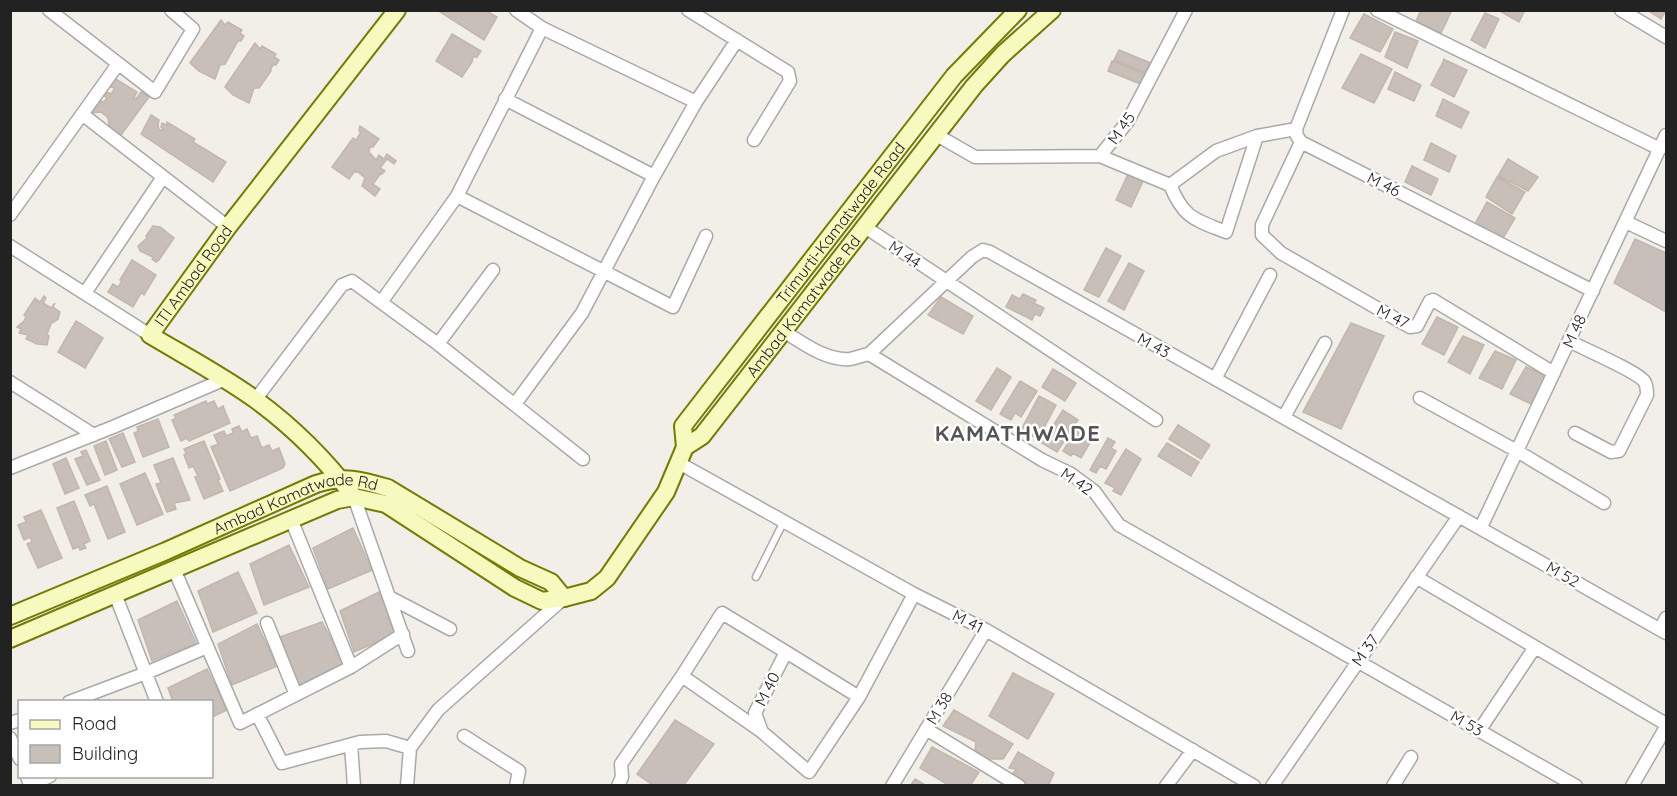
<svg xmlns="http://www.w3.org/2000/svg" width="1677" height="796" viewBox="0 0 1677 796" font-family="Quicksand,sans-serif">
<style>
.building{fill:#c7bfb8;stroke:#c4b6ab;stroke-width:1.5}
.lines{fill:none;stroke-linecap:round;stroke-linejoin:round}
.lane-casing{stroke:#a9a9a9;stroke-width:9}
.street-casing{stroke:#a9a9a9;stroke-width:15}
.secondary-casing{stroke:#707d05;stroke-width:20}
.lane{stroke:#fff;stroke-width:6}
.street{stroke:#fff;stroke-width:12}
.secondary{stroke:#f7fabf;stroke-width:16}
.labels{text-anchor:middle;dominant-baseline:central;stroke-width:5;stroke-linejoin:round;paint-order:stroke}
.street-label{font-size:16px;fill:#222;stroke:#fff}
.district-label{font-size:22px;font-weight:bold;letter-spacing:1.5px;fill:#555;stroke:#fff}
</style>
<rect width="100%" height="100%" fill="#f2efe9"/>
<path class="building" d="M437 10H485L497 17 484 40Z
M1421 10H1452L1441 33 1416 21Z
M1498 10H1525L1519 22Z
M1647 10H1666L1661 19Z
M1485 13 1499 19 1485 48 1471 40Z
M1364 14 1393 29 1380 52 1350 38Z
M221 20 225 25 228 22 242 30 240 33 244 36 241 41H238L225 64 220 65 215 79 199 71 190 63Z
M1395 32 1418 41 1407 68 1385 57Z
M452 34 481 51 477 57H473L472 62 462 77 436 61Z
M255 43 260 49 262 46 276 54 274 57 279 60 276 65H273L271 68V71L259 88H254L249 103 233 95 225 87Z
M1119 50 1153 64 1149 74 1114 60Z
M1361 54 1392 69 1374 103 1342 88Z
M1443 59 1467 70 1454 97 1431 85 1444 60Z
M1112 61 1147 75 1143 85 1108 71Z
M1395 72 1421 85 1414 101 1388 89Z
M114 78 137 92 134 98 136 99 141 92 149 97 121 135 110 129 108 118 101 112 91 113 99 100 104 102 107 98 104 96 107 92 111 94 115 88 109 87Z
M1443 99 1469 112 1461 128 1436 116Z
M151 115 159 120 158 125 159 130H164L161 127 162 123 167 125V122L195 139 193 142 226 162 213 182 141 134Z
M360 126 379 139 373 147H370L369 152 376 160 379 155 384 159 387 154 396 161 394 164 387 159 380 168 385 171 382 174 381 173 373 184 380 189 375 196 362 186 365 178 358 172H354L349 179 332 167 353 138 356 140 361 132 359 131Z
M1431 143 1456 156 1449 172 1424 160Z
M1508 159 1538 177 1528 191 1498 176Z
M1412 166 1438 179 1431 195 1405 182Z
M1129 172 1144 179 1131 207 1116 200Z
M1497 177 1525 192 1512 214 1486 197Z
M1487 202 1515 218 1502 240 1476 222Z
M153 226 160 227 174 238 159 260 156 262 152 259 153 257 140 251 138 246 147 238 146 236Z
M1635 239 1666 253V312L1614 283Z
M1106 248 1121 256 1099 297 1084 290Z
M132 260 156 275 144 295 141 293 133 307 108 292 113 284 118 287 122 281 120 280Z
M1129 263 1144 271 1124 310 1108 301Z
M1023 294 1036 300 1034 303 1044 308 1040 316 1035 314 1032 320 1006 307 1012 295 1020 299Z
M44 296 46 298 43 303 51 308 55 303 53 307 60 312 58 319 51 324 47 334 49 336 47 345 37 344 26 339 28 335 19 333 21 329 17 327 24 321 26 317 24 315 35 298 40 302Z
M941 297 973 316 963 334 928 315Z
M1437 317 1458 327 1444 355 1422 344Z
M76 321 103 338 85 368 58 352Z
M1351 323 1384 336 1341 429 1303 412Z
M1463 336 1484 345 1470 374 1448 362Z
M1495 351 1516 360 1502 389 1479 378Z
M1526 367 1546 376 1533 405 1510 394Z
M997 368 1011 377 991 410 976 401Z
M1053 369 1076 383 1065 401 1042 387Z
M1020 381 1037 391 1021 417 1015 413 1011 420 1000 414Z
M1039 396 1056 405 1038 439 1021 430Z
M206 401 207 404 214 401 218 409 223 406 230 423 189 441 187 438 181 441 172 420 176 418 174 415Z
M1063 410 1078 420 1057 452 1042 443Z
M158 419 169 447 143 457 134 433 138 431 137 427Z
M1079 425 1095 434 1081 458 1073 453 1071 456 1063 451Z
M1178 425 1210 445 1201 459 1169 439Z
M239 426 242 432 247 429 251 438 257 436 262 448 269 445 272 451 279 448 285 464 283 468 230 491 211 447 218 444 214 435 224 431 226 436 233 433 232 429Z
M123 433 135 462 122 467 109 439Z
M1108 438 1115 442 1111 448 1116 451 1106 469 1100 466 1096 473 1090 470Z
M106 441 117 470 105 475 94 446Z
M204 441 220 479 218 480 223 491 204 499 195 477 198 476 193 466 189 468 184 455 186 453 184 449Z
M1167 443 1199 462 1191 476 1158 456Z
M1126 449 1141 459 1121 495 1113 491 1115 488 1105 483Z
M86 450 100 480 87 485 75 459 83 456 81 452Z
M66 458 79 488 65 494 53 464Z
M173 458 190 500 174 503 176 509 167 512 156 484 161 483 154 465Z
M145 473 163 514 137 525 120 484Z
M107 486 125 532 108 539 94 504 90 506 85 495Z
M74 501 90 541 84 544 86 548 80 550 79 547 73 549 57 508Z
M41 510 62 558 38 568 27 544 32 542 30 537 24 540 18 525 26 522 24 517Z
M353 528 372 570 328 589 313 548Z
M289 545 309 587 264 605 250 564Z
M238 572 257 613 213 632 198 591Z
M379 592 398 633 354 652 340 611Z
M177 601 196 643 152 661 138 620Z
M322 622 345 664 299 688 280 637Z
M257 624 277 666 232 685 218 644Z
M207 669 227 710 212 717V702H173L168 688Z
M1013 673 1054 694 1028 739 989 716Z
M954 710 1013 744 1003 759H988L975 751 976 742 943 726Z
M675 720 714 744 683 786H654L637 774Z
M932 747 979 772 970 786H950L920 768Z
M1018 752 1054 773 1048 786H1026L1011 776 1016 769 1009 768Z
M915 779 927 786H910Z"/>
<g class="lines">
<defs>
<path id="lane" d="M756 577 784 521"/>
<path id="street" d="M49 10 155 92 193 29 171 10
M688 10 788 72 790 81 754 140
M1343 10 1296 129 1297 136 1301 142 1593 291
M1377 10 1660 149
M1621 10 1666 37
M505 99 654 176
M696 102 737 40
M82 114 228 227
M935 134 975 157 1100 156 1128 121 1186 10
M1257 136 1296 129
M1301 142 1262 225V235L1281 253 1410 327 1417 326 1430 301 1433 300 1554 373
M1100 156 1170 185C1184 218 1193 219 1226 232L1257 136 1216 151 1170 185
M457 196 673 307 706 236
M10 215 118 64
M1626 222 1666 241
M865 227 1156 420
M10 246 150 335
M85 293 163 177
M382 301 457 196 542 28
M785 332C804 344 827 361 850 359 856 358 863 355 869 354L1042 460 1071 474 1094 491 1119 525 1576 786
M1569 341C1584 349 1636 371 1644 381 1647 385 1647 390 1647 395L1619 451 1611 452 1575 433
M438 344 493 270
M869 354 972 257 983 250 990 252 1666 633
M1215 379 1270 275
M10 382 94 435
M1420 398 1517 451 1604 503
M255 400 342 285 352 281 438 344 583 459
M515 404 582 313 654 176 696 102 542 28 516 10
M1284 417 1325 343
M679 463 914 594 986 630 1254 786
M10 468 113 427 223 380
M354 497 408 651
M1481 527 1666 135
M174 569 240 723 351 667 291 519
M1416 577 1666 724
M115 594 157 702
M391 598 450 629
M267 623 296 695
M1660 629 1666 618
M351 667 403 634
M682 676 761 731
M859 697 786 652 755 713 762 732 809 772 859 697 914 594
M69 702 146 673 207 647
M257 714 282 763 360 742 386 741 410 748 407 786
M10 723 20 720
M926 729 1019 786
M1479 731 1535 647
M464 736 519 771 516 786
M10 738 20 759
M351 745 354 786
M410 748 438 710 564 598
M27 776 30 785 50 776
M618 786 622 777 621 764 682 676 722 613 786 652
M892 786 986 630
M1166 786 1193 750
M1272 786 1459 516
M1393 786 1411 757
M1632 786 1666 727"/>
<g id="secondary">
<path id="s1" d="M685 447 683 426 954 76 1018 10"/>
<path id="s2" d="M354 497C326 460 293 427 256 400 223 376 185 356 150 335L228 227 397 10"/>
<path id="s3" d="M10 616 166 551 316 484C343 475 361 480 388 488L520 568 551 582 564 598"/>
<path id="s4" d="M10 639 337 500 354 497 386 504 515 588 542 601 564 598 591 591 607 578 666 492 685 447 702 436 974 86 1003 54 1052 10"/>
</g>
</defs>
<use href="#lane" class="lane-casing"/>
<use href="#street" class="street-casing"/>
<use href="#secondary" class="secondary-casing"/>
<use href="#lane" class="lane"/>
<use href="#street" class="street"/>
<use href="#secondary" class="secondary"/>
</g>
<g class="labels">
<g class="street-label">
<text transform="translate(1121 128) rotate(-55)">M 45</text>
<text transform="translate(1384 184) rotate(27)">M 46</text>
<text stroke="none"><textPath href="#s1" startOffset="278">Trimurti-Kamatwade Road</textPath></text>
<text transform="translate(905 254) rotate(34)">M 44</text>
<text stroke="none"><textPath href="#s2" startOffset="336">ITI Ambad Road</textPath></text>
<text stroke="none"><textPath href="#s4" startOffset="998">Ambad Kamatwade Rd</textPath></text>
<text transform="translate(1393 316) rotate(27)">M 47</text>
<text transform="translate(1574 331) rotate(-65)">M 48</text>
<text transform="translate(1154 345) rotate(29)">M 43</text>
<text transform="translate(1077 481) rotate(35)">M 42</text>
<text stroke="none"><textPath href="#s3" startOffset="309">Ambad Kamatwade Rd</textPath></text>
<text transform="translate(1563 574) rotate(30)">M 52</text>
<text transform="translate(968 621) rotate(27)">M 41</text>
<text transform="translate(1365 650) rotate(-55)">M 37</text>
<text transform="translate(767 689) rotate(-63)">M 40</text>
<text transform="translate(939 708) rotate(-59)">M 38</text>
<text transform="translate(1467 723) rotate(30)">M 53</text>
</g>
<g class="district-label">
<text x="1018" y="433">KAMATHWADE</text>
</g>
</g>
<rect width="1677" height="796" fill="none" stroke="#222222" stroke-width="24"/>
<rect x="18" y="700" width="195" height="78" fill="#ffffff" stroke="#a7a7a7" stroke-width="1.5"/>
<rect x="30" y="720" width="30" height="9" fill="#f7fabf" stroke="#a7a7a7" stroke-width="1.5"/>
<text x="72" y="730" font-size="18" fill="#222222">Road</text>
<rect x="30" y="745" width="30" height="18" fill="#c7bfb8" stroke="#a7a7a7" stroke-width="1.5"/>
<text x="72" y="760" font-size="18" fill="#222222">Building</text>
</svg>
